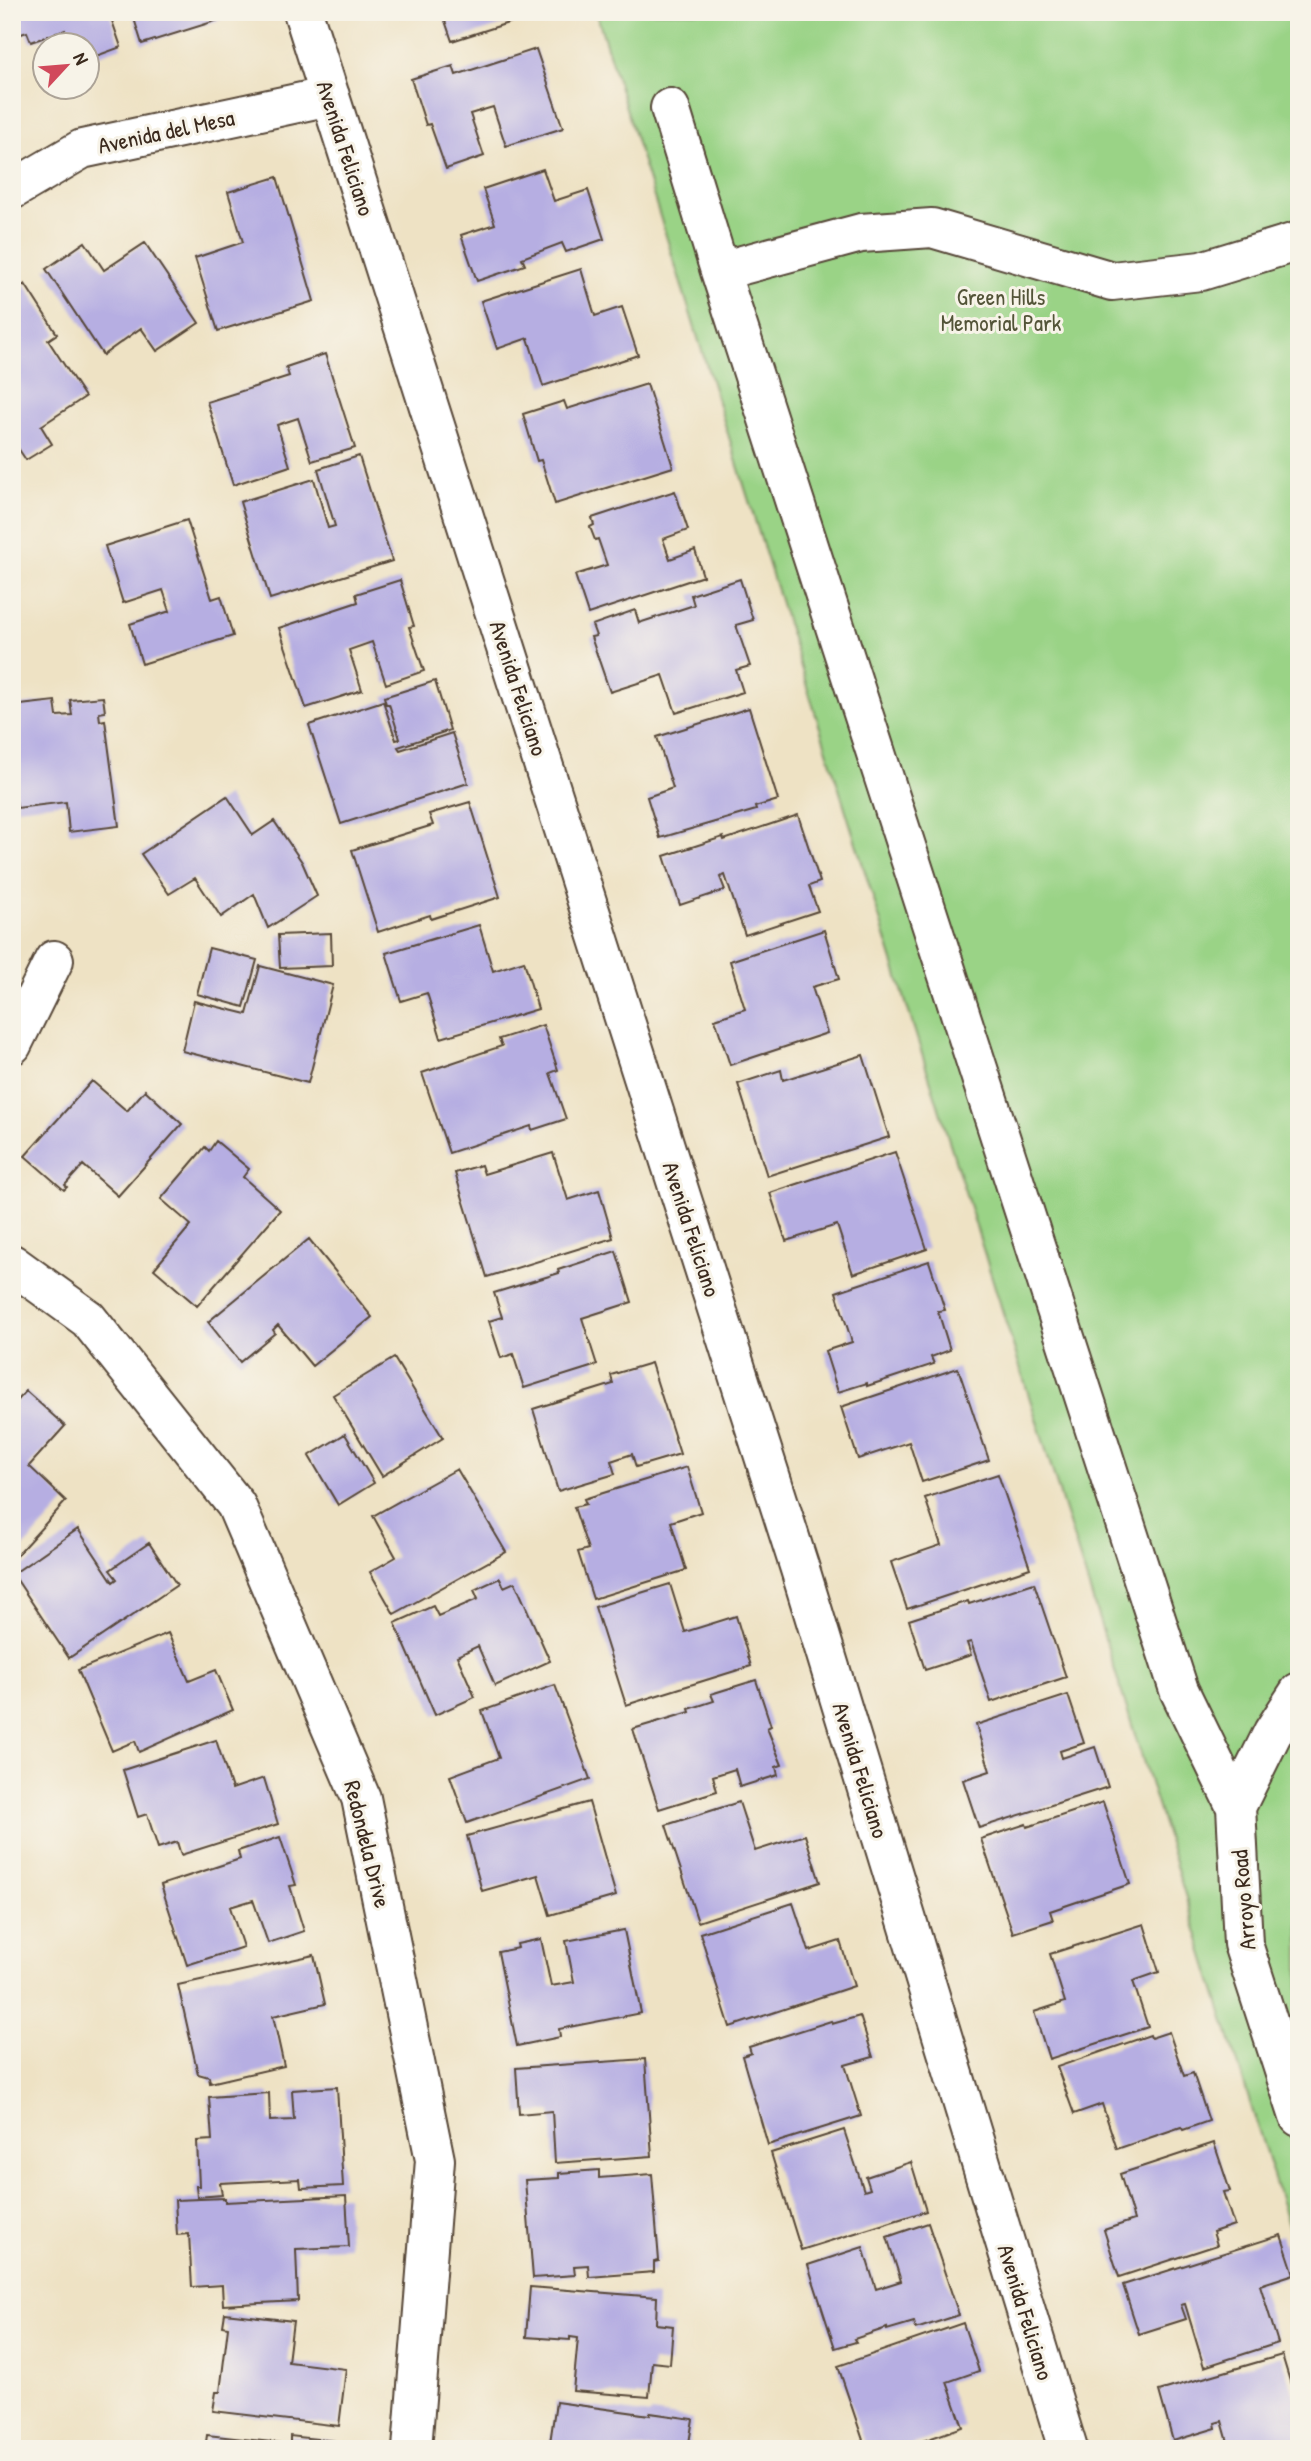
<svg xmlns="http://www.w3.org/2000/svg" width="1311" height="2461" viewBox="0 0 1311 2461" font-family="'Patrick Hand',sans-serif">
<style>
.green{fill:#9ad386;stroke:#6a7e52;stroke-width:2}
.building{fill:#b6aee2}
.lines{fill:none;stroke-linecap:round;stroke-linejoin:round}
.minor-casing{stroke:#564637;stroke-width:42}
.minor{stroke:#fff;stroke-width:38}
.labels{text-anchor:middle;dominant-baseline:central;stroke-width:6;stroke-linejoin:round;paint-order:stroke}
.street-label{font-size:23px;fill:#3b2a1e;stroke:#f7f3e8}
.park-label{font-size:23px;fill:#535438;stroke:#f7f3e8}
</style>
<rect width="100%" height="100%" fill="#f7f3e8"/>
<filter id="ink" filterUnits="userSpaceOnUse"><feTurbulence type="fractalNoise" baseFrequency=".0143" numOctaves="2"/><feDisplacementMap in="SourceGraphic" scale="14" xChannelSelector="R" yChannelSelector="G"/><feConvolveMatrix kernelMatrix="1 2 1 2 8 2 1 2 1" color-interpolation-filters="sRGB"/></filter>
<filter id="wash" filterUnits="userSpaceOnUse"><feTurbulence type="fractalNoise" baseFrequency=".00686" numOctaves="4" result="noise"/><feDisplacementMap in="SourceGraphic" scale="28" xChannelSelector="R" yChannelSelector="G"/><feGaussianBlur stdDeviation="1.57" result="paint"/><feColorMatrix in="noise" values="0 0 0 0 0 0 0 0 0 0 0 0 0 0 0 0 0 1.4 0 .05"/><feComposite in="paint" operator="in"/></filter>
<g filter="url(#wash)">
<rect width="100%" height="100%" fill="#eee2c4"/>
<path class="green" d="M596 12H1299V2259Z"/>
<g id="blocks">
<path class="building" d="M12 12H109L121 47 88 59V46H70L65 30 31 42 27 32 12 37Z
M132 12H237L238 14 142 44Z
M442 12H522L524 18 452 41Z
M536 49 563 128 506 146 493 107 470 114 484 156 446 169 430 124 426 125 411 79 453 66 456 75Z
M543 169 554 201 588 190 604 239 566 252 562 243 522 258 525 265 477 281 461 235 495 224 483 189Z
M277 177 314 301 218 331 195 258 243 242 228 192Z
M85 242 104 270 145 243 199 323 157 351 141 328 103 355 46 269Z
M581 269 595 316 622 307 638 355 543 386 528 338 497 349 481 301Z
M25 284 57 334 48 340 85 397 41 426 52 444 26 460 12 439V373L18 370 12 361V292Z
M325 354 355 448 312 461 298 418 277 425 290 466 233 485 207 402 289 376 286 367Z
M647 384 673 467 555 504 541 460 537 461 523 414 564 401 567 409Z
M359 456 392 561 270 599 240 502 314 479 328 528 335 526 318 469Z
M675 491 688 530 663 539 670 559 695 550 703 576 588 614 575 575 607 565 598 539 595 540 590 527 594 525 592 518Z
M187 520 212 599 221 596 233 636 142 664 130 624 170 611 163 590 123 603 105 546Z
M740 579 753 620 736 625 750 666 736 670 743 692 676 713 663 675 610 692 591 637 596 636 592 625 635 610 639 623 694 605 691 595Z
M400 580 414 626 409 627 424 671 386 684 372 642 349 650 362 690 306 708 279 628 358 602 356 594Z
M435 681 450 730 398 747 400 750 452 733 468 783 341 824 309 725 383 701 396 740 400 739 389 704H386L384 697Z
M103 697 105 712 99 713 100 721 105 720 119 826 69 832 66 802 17 808 12 769V706L55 701 57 716 72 715 70 700Z
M749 708 778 800 755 807 756 810 660 838 647 797 673 788 657 737Z
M227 796 253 835 274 821 302 862 317 896 268 928 254 894 221 917 195 878 169 894 141 854Z
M470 802 500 897 431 919 430 915 378 932 352 850 433 825 429 814Z
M798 815 820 882 809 886 818 911 745 935 725 875 720 877 725 890 680 905 664 856 723 837 724 840Z
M479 925 493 971 524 961 538 1009 441 1038 427 993 401 1001 386 953Z
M824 930 839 979 812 987 827 1033 730 1065 715 1019 745 1009 730 961Z
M331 933 332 966 280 968 278 935Z
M209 948 257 960 244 1007 197 994Z
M260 966 333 985 308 1083 182 1051 194 1001 247 1014Z
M543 1025 558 1070 550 1073 566 1119 532 1130 531 1126 449 1153 422 1073 502 1046 499 1039Z
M863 1055 889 1137 767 1176 738 1084 781 1070 783 1080Z
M92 1081 127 1111 145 1090 182 1124 118 1196 83 1165 65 1185 67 1187 64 1190 25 1156Z
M216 1141 249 1169 243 1177 280 1210 197 1306 154 1269 191 1225 161 1199 205 1147 209 1151Z
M895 1152 927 1249 853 1274 837 1225 786 1241 770 1193Z
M553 1153 568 1200 599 1190 613 1238 487 1277 455 1173 481 1165 484 1174Z
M309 1239 372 1317 312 1366 278 1325 273 1330 275 1333 240 1362 208 1322Z
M616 1251 632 1302 582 1318 597 1365 524 1388 513 1354 501 1358 489 1321 502 1317 494 1293 559 1273 558 1270Z
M929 1261 945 1310 938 1311 950 1350 931 1357 934 1364 867 1386V1383L838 1392 825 1351 852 1342 836 1292Z
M394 1358 443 1438 382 1476 333 1395Z
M651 1363 680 1454 636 1467 632 1454 611 1461 615 1474 558 1491 533 1409 613 1384 611 1375Z
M958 1368 989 1460 922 1482 909 1442 858 1459 841 1407Z
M26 1391 65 1426 29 1466 66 1501 14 1558 12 1556V1407Z
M345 1434 374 1483 338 1505 309 1456Z
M687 1467 701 1512 671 1522 686 1570 593 1599 578 1552 588 1549 574 1507 586 1504 584 1499Z
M457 1469 506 1552 394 1614 370 1572 396 1557 373 1516Z
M998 1474 1030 1568 907 1609 891 1562 941 1545 925 1498Z
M78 1529 113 1582 117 1579 110 1570 149 1543 177 1585 69 1658 13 1574Z
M500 1578 504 1587 515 1582 550 1661 495 1686 478 1646 457 1656 475 1697 435 1715 395 1623 433 1606 438 1616 478 1599 474 1590Z
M1034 1583 1066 1677 991 1702 971 1642 967 1643 971 1655 925 1670 909 1620 968 1601 969 1604Z
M670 1584 685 1632 736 1616 751 1666 626 1705 595 1607Z
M168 1633 189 1681 216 1670 233 1710 139 1752 135 1741 112 1751 78 1670Z
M756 1680 771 1726 767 1728 782 1765 776 1767 778 1775 740 1787 735 1769 713 1776 717 1791 659 1809 633 1729 690 1712 689 1709 714 1701 711 1694Z
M555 1685 590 1779 467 1823 450 1776 499 1758 482 1711Z
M1068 1695 1084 1743 1060 1751 1062 1758 1095 1747 1108 1787 979 1828 963 1780 990 1771 976 1725Z
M216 1740 232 1789 264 1778 278 1824 181 1855 177 1842 158 1848 147 1814 138 1817 123 1770Z
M589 1802 616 1896 550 1915 538 1875 482 1891 467 1836Z
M739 1802 755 1851 805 1835 820 1882 698 1922 666 1825Z
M1103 1802 1130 1884 1050 1911 1053 1920 1013 1933 981 1839 1026 1824 1027 1827Z
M280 1837 296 1885 290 1886 304 1931 268 1943 253 1900 230 1907 243 1947 187 1965 161 1885 240 1859 238 1851Z
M793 1903 809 1951 840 1941 854 1986 730 2027 700 1933Z
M1144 1924 1159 1972 1133 1981 1148 2027 1049 2059 1034 2012 1065 2002 1050 1954Z
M624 1930 641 2013 559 2029 560 2037 517 2046 498 1952 518 1948 517 1944 541 1939 551 1986 574 1982 566 1941Z
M314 1955 325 2004 273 2016 284 2066 210 2083 209 2077 198 2074 178 1985Z
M860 2016 873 2057 845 2065 861 2116 768 2145 742 2056 751 2053 749 2047 831 2021 832 2024Z
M1169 2032 1184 2076 1193 2073 1209 2121 1183 2130 1181 2127 1117 2149 1102 2104 1074 2114 1057 2067 1150 2035 1151 2038Z
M645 2059 652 2156 555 2163 552 2111 519 2114 516 2068Z
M337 2087 343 2186 301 2188 300 2179 220 2183 222 2195 197 2197 196 2186H199L197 2141 212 2140 209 2097 269 2093 270 2121 294 2120 292 2090Z
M844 2130 864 2191 870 2189 866 2177 911 2162 926 2211 801 2250 771 2153Z
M1214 2143 1230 2191 1223 2192 1234 2225 1213 2232 1217 2245 1119 2277 1104 2230 1134 2220 1120 2174Z
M599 2170V2178L652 2174 659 2261 654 2262V2272L589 2277 588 2265 574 2266 575 2275 533 2278 525 2180 559 2178V2173Z
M346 2196 349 2247 296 2249 298 2301 223 2305 222 2285 192 2287 189 2234 177 2235 175 2200 225 2198V2202Z
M928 2223 959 2315 916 2329 914 2322 887 2330V2328L854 2339 856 2342 835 2348 808 2265 863 2247 876 2289 901 2281 887 2237Z
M1281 2235 1294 2274 1260 2285 1278 2343 1204 2367 1185 2304 1181 2305 1186 2319 1139 2334 1123 2285Z
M530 2287 657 2297 656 2324 673 2326 670 2364 652 2362 649 2397 573 2391 578 2338 570 2337V2340L526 2337Z
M225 2313 293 2321 288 2362 346 2369 339 2426 213 2411 216 2392H220L228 2327 223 2326Z
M963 2323 979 2371 947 2382 963 2427 900 2449H866L838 2366Z
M1282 2355 1299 2411V2449H1230L1222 2421 1215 2423 1216 2428 1173 2441 1159 2391Z
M556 2402 650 2415V2413L693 2419 688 2449H549Z
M207 2435 290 2444V2436L335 2441V2449H205Z"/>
</g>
</g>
<g filter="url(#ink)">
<use href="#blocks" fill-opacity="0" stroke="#564637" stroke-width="2"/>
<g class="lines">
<defs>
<path id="minor" d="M303 12 800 1569 1068 2449
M670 108 720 271 1179 1690 1236 1807
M12 190 82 149 330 96
M720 271 861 233 932 228 1112 281 1201 271 1299 241
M12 1045 54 960
M12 1264 88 1319 236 1505 361 1798 435 2160 412 2449
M1299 1692 1273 1732 1236 1807 1243 1944 1299 2117"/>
</defs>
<use href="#minor" class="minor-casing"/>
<use href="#minor" class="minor"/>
</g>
</g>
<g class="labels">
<g class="street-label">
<text transform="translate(166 131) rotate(-12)">Avenida del Mesa</text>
<text transform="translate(346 148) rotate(72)">Avenida Feliciano</text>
<text transform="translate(519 688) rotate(72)">Avenida Feliciano</text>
<text transform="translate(692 1229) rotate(72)">Avenida Feliciano</text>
<text transform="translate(861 1770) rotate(73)">Avenida Feliciano</text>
<text transform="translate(368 1844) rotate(76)">Redondela Drive</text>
<text transform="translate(1243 1900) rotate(-95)">Arroyo Road</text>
<text transform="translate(1026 2312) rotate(73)">Avenida Feliciano</text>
</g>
<g class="park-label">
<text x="1001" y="296">Green Hills<tspan x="1001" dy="26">Memorial Park</tspan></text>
</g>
</g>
<rect width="1311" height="2461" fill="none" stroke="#f7f3e8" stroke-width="42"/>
<g transform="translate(66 66) rotate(64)"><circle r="33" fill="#f7f3e8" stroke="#aca397" stroke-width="2"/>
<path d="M0-5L12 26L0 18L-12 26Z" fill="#d1495b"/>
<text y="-10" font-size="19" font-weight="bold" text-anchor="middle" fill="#3b2a1e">N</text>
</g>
</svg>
